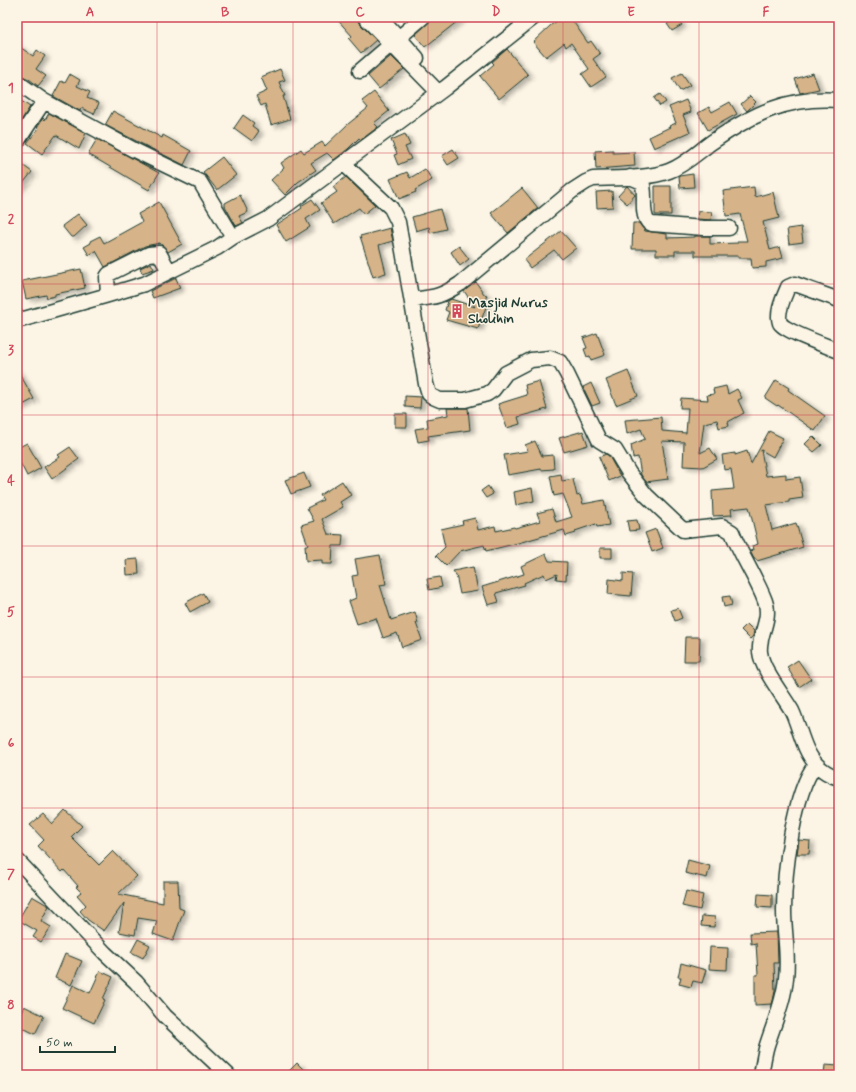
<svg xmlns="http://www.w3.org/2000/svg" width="856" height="1092" viewBox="0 0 856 1092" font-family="Mynerve,sans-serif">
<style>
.building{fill:#d6b388;stroke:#1f3d34;filter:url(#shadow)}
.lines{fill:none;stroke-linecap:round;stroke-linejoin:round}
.minor-casing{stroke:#1f3d34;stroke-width:17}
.minor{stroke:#fcf5e5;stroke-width:14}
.grid{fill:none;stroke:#d1495b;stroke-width:1;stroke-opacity:0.55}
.labels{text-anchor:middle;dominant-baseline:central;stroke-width:3;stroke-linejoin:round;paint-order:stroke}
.poi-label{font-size:14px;font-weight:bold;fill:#1f3d34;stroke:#fcf5e5;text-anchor:start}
.neatline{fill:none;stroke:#d1495b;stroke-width:1.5}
.grid-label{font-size:13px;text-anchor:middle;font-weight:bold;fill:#d1495b}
</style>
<defs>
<filter id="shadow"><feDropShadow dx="4.5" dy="2.5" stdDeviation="2" flood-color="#0004"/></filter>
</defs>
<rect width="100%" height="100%" fill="#fcf5e5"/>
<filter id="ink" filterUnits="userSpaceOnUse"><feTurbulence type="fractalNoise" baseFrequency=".025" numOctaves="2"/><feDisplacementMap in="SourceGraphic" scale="8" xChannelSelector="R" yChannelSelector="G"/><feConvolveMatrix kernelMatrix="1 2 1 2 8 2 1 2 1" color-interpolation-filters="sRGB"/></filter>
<g filter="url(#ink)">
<path class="building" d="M335 17H357L359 23 376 40 361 53 349 39 352 36Z
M434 17H463L425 47 415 35Z
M563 17H570L588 43 591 41 600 54 593 59 606 77 591 87 582 74 589 69 571 43 566 47 564 43 546 57 533 42 551 25Z
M677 18 682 25 672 31 667 24Z
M17 45 33 56 37 50 45 56 36 69 46 76 38 86 29 79 17 74Z
M507 49 528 75 499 99 480 76 494 64 492 62Z
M391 56 404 69 379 89 368 76Z
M280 69 285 80 279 82 285 96H283L290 119 271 125 265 104 261 106 256 96 267 91 261 77Z
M682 73 690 85 680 91 672 78Z
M813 73 819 89 800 93 795 79Z
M70 74 80 80 77 86 90 92 87 98 99 103 94 114 81 108 80 111 53 96 61 81 65 83Z
M374 92 389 111 374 123 378 127 361 140 359 138 348 149 334 160 327 153 311 163 316 170 298 182 285 195 271 180 284 168 281 163 301 149 304 153 322 142 325 146 348 124 368 108 362 101Z
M660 94 666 102 660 106 654 98Z
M750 96 756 102 747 111 741 104Z
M17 98 30 107 17 127Z
M686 100 691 112 683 115 690 132 654 148 649 137 670 127 669 126 676 123 669 107Z
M730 102 737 114 708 130 698 113 709 107 712 112Z
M113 111 162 138 163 135 191 151 184 165 138 142 105 125Z
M49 113 86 133 79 149 56 135 42 154 27 143 39 128 37 127 43 118 45 120Z
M243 115 254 123 252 126 259 131 252 141 234 128Z
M405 134 410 145 405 147 411 159 398 165 394 155 397 154 391 140Z
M97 139 159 173 149 190 88 154Z
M453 149 459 158 448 165 442 156Z
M613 150V153L634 152 635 166 596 169 595 151Z
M222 157 236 175 217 190 203 172Z
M17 161 32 172 17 191Z
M425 169 432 180 415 190 416 192 399 199 390 179 407 172 410 178Z
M693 174 694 187 680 188 679 176Z
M346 177 375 205 364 214 359 208 334 224 321 203 337 192 333 187Z
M627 186 635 195 627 204 618 196Z
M655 186H671V215H655Z
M754 187 755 197 773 192 779 218 763 222 770 250 780 247 783 258 766 262V267L752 268 751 258H738V256H695V251H675V255H656V249H632L633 223H639L645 231 667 234V238L695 237V236H710V244L738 243V241H747L740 214 726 216 723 191Z
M522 188 538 208 508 233 491 213Z
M612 191 613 207 597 208 596 192Z
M240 195 248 212 239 216 243 223 236 226 225 206V203Z
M312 199 320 210 306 219 310 227 286 242 276 225 302 208 301 206Z
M159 202 182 244 168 252 160 243 145 246 105 267 96 251 89 255 84 247 91 243 90 241 100 236 104 243 142 222 138 214Z
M440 209 446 229 430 233 429 227 416 231 412 217Z
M698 211 712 212 711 220 697 219Z
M78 214 87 225 74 237H71L62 226Z
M801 227 803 242 789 244 787 229Z
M390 228 393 241 379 245 386 273 373 277 360 236Z
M561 231 576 248 562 259 554 250 530 268 524 260Z
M459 246 469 259 460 266 451 252Z
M151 263 154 269 142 273 140 268Z
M81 269 85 288 55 294V296L47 298 46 295 26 299 22 281Z
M176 278 180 288 153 298 150 291Z
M476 282 484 294 487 295 483 306 486 307 478 329 446 320 449 312 445 310 448 301 451 299 475 307 464 291Z
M597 333 605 355 591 360 590 356 587 357 584 349 587 348 583 338Z
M17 369 34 399 17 408Z
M628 371 638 396 616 405 606 380Z
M776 380 789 388 788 390 825 416 815 431 778 405 777 406 765 398Z
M539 381 547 409 518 417 520 424 507 428 498 404 527 395 525 385Z
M591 383 600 403 592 406 583 387Z
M726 386 728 394 737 389 742 398 738 400 744 413 728 422 729 426 719 428 717 420 704 423 700 453 710 448 717 459 703 467 683 466 684 442 662 441 668 479 646 482 641 475 638 457 633 458 631 445 645 439 641 429 627 434 625 420 661 417 662 431 686 433 688 408H680L681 398 708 400 707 395 714 394 713 389Z
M405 396 421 397 420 408 405 407Z
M447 408H468L470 430 428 436 429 440 418 442 415 429 428 427 427 419 448 415Z
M395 414H407V427H395Z
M583 431 588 445 564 452 559 438Z
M769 431 783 438 773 457 761 450 766 476 786 474V479L800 477 803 498 789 500V502L766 505 772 530 796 523 803 547 757 561 756 559H754L750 551 753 550 752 546 758 544 749 507 731 509 732 515 713 516 712 491 734 489 731 469 724 470 722 455 735 453V455L747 451 751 464Z
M813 436 822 445 814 452 805 444Z
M535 441 542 456 553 455 554 469 541 470V469L508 475 504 455 528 451 525 445Z
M27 443 41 468 27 476 17 457V448Z
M70 447 79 459 52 479 44 467 60 457 58 455Z
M606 454 609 456 620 476 609 481 599 457Z
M304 473 310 487 291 494 285 480Z
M561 474 562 481 573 479 577 496 580 495 583 504 604 500 609 525 597 527 596 524 575 531 576 533 566 536 564 530 518 543 486 551 484 545 460 551 446 566 436 556 445 547 441 529 463 524 462 521 475 518 478 530 495 526 496 531 514 527 515 528 540 521 537 513 552 509 556 522 572 517 563 494 554 496 550 476Z
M342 481 351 495 340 502 343 507 322 519 328 534 343 535 342 546H333L332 564H322V560L306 561 305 545H308L301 525 314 521 307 508 323 500 320 495Z
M488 486 493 494 486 498 481 491Z
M532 488 534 501 516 505 514 492Z
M637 520 639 530 629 531 627 521Z
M656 529 663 548 652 552 645 533Z
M600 548H612V558H600Z
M546 554 549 561 567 562 566 580 556 579 557 574 546 579 544 574 524 583 525 585 496 593 499 602 488 605 482 587 524 574 521 566Z
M380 555 386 584 380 585 391 620 415 612 418 623H416L422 640 402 647 397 633 383 638 376 618 357 624 349 601 356 598 352 576 358 575 355 559Z
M138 559 139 574 127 575 126 560Z
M473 567 478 591 460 594 456 575 453 571Z
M623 573 633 574 631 596 608 594 609 579 623 581Z
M440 577 442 587 429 590 427 579Z
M203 593 208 602 190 612 185 603Z
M730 596 732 605 724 607 722 597Z
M678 608 682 618 675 621 671 610Z
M747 624 754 631 753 636 750 639 741 630Z
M685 637H700L699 661H684Z
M798 660 811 679 799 687 787 667Z
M65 810 82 826 71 837 99 865 113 851 137 876 118 894 163 903V881H178L179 908 184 910 173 941 153 934 157 921 138 918 135 935 119 932 124 903 104 931 88 920 80 911 86 905 77 895 81 892 76 887 78 886 64 870 62 872 38 846 44 840 30 825 43 814 52 824Z
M799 840 810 841 809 854H797Z
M688 860 710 866 707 878 685 873Z
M686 891 703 895 700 910 682 906Z
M758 894 772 895V908L757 907Z
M32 896 49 906 41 921 51 927 41 942 33 937 37 931 18 920Z
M702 916 715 917 714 927 701 926Z
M777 932 778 963H774L775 991 773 1001 772 1004 755 1005V975H758L756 943 751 944 750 933Z
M138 939 150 945 143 958 131 952Z
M710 947 728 948 727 970 709 969Z
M65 954 82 961 71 985 55 978Z
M681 963 706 970 702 983 693 981 691 987 679 984 681 977H678Z
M100 971 113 977 103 999 105 1000 94 1023 62 1008 73 985 90 993Z
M24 1006 44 1016 35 1034 17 1025V1021Z
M297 1063 309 1075H285Z
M825 1065 839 1066V1075H824Z"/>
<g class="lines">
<defs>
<path id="minor" d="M365 17 438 92
M380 17 417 58
M360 71 423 17
M17 82 44 101 134 150 200 182 233 237
M17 142 44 101
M344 164 391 208 398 222 426 384 429 394 433 397 440 400H465L487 394 493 390 506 373 531 360 550 358 560 362 567 374 599 440 615 450 629 473 646 495 683 530 722 526 732 532C741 556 756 577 765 601 772 619 758 635 760 652 762 670 783 695 792 711 800 728 803 750 816 764 821 770 831 776 839 778
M630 177 642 182C647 195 640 211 648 222L652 224 704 228H729
M108 295 107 277 109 274 149 254 159 253 169 271
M412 300C435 297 440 297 460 284L572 191 586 182 593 179C616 178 648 179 669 171 685 165 698 152 712 142 753 114 788 96 839 100
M839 300 795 284 788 287C784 297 776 312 780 323 782 330 830 347 839 351
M17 321 108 295 144 284 217 248 233 237 268 219 445 88 534 17
M17 860 105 953 136 982 165 1016 228 1075
M761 1075C763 1065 764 1055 767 1045 774 1023 784 1001 786 978 789 956 784 933 784 911 784 875 793 792 816 764"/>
</defs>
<use href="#minor" class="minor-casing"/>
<use href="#minor" class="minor"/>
</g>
</g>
<path class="grid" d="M157 17V1075M293 17V1075M428 17V1075M563 17V1075M699 17V1075M17 153H839M17 284H839M17 415H839M17 546H839M17 677H839M17 808H839M17 939H839"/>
<defs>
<symbol id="building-bare" viewBox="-9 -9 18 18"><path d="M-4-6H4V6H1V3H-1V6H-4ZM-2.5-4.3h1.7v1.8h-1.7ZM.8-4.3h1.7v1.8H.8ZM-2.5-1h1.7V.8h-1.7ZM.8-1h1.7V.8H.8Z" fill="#d1495b" stroke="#fcf5e5" stroke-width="2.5" paint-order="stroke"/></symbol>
</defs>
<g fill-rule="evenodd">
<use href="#building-bare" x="447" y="301" width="20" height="20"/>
</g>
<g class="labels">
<g class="poi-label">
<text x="468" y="303">Masjid Nurus<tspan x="468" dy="16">Sholihin</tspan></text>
</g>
</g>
<rect width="856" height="1092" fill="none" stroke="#fcf5e5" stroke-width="44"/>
<path d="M40 1046v6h75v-6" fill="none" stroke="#1f3d34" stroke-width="2"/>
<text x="46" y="1046" font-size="12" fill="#1f3d34" stroke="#fcf5e5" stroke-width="3" paint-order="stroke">50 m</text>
<rect x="22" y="22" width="812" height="1048" class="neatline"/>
<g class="grid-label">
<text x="90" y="16">A</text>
<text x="225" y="16">B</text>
<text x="360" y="16">C</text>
<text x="496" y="16">D</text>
<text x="631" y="16">E</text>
<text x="766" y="16">F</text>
<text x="11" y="92">1</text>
<text x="11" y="223">2</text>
<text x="11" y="354">3</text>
<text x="11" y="485">4</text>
<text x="11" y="616">5</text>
<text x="11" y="747">6</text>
<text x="11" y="878">7</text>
<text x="11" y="1009">8</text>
</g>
</svg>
